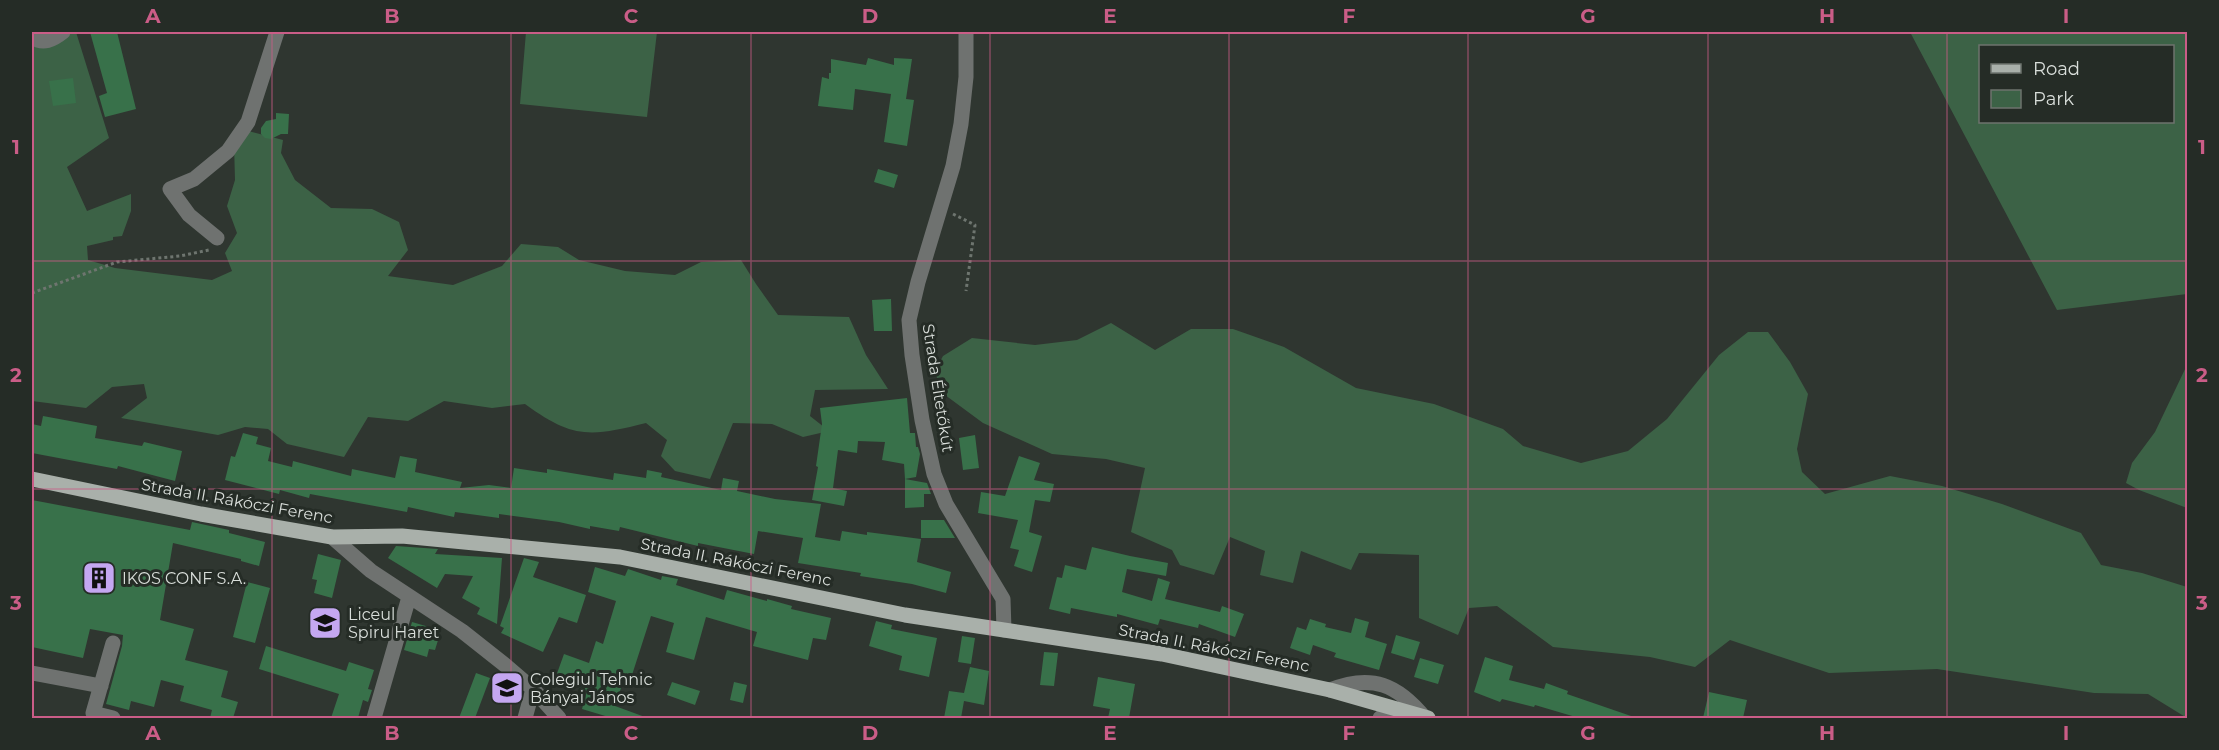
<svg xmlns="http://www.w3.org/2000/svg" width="2219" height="750" viewBox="0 0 2219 750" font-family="Montserrat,sans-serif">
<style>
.green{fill:#3c6246;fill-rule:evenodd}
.building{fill:#38714a}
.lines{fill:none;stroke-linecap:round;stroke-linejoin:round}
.path{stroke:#6e756f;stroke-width:3;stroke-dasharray:3 3;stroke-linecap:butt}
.minor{stroke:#6f7270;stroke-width:15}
.major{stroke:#a9b0aa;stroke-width:15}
.grid{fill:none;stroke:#ca5d87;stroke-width:1.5;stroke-opacity:0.55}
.labels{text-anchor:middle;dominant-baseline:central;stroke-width:6;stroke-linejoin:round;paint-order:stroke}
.street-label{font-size:16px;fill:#d9deda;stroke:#252c26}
.poi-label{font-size:16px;fill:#d9deda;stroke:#252c26;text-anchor:start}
.neatline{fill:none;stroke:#ca5d87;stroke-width:2}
.grid-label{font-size:20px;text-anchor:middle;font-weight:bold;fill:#ca5d87}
</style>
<rect width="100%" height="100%" fill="#2f3630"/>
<path class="green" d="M73 32H76L109 138 67 167 87 211 131 194V211L122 236 113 237V240L87 246 88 260 115 268 212 280 232 271 225 253 237 233 227 206 235 180 234 144 240 129 283 140 281 153 295 180 331 208 372 209 399 222 408 250 388 276 453 285 502 266 521 244 558 247 579 260 625 271 675 275 701 262 741 260 756 284 778 315 849 317 866 355 888 389 815 390 810 416 829 431 803 437 772 424 733 423 710 479 675 471 661 456 667 440 646 423C590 437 573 439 525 404L492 408 444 401 408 421 368 417 344 457 287 444 268 429 245 427 218 435 121 418 147 398 144 384 112 387 86 408 32 401V44L50 46Z
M526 32H657L647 117 520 104Z
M1910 32H2187V294L2057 310ZM2172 46V122H1980V46Z
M1111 323 1155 350 1191 329H1233L1284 347 1356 388 1434 404 1503 429 1523 446 1581 463 1628 451 1667 419 1719 355 1748 332H1768L1790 362 1808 394 1797 449 1802 472 1825 494 1890 476 1942 486 2002 504 2081 533 2101 565 2142 573 2187 587V718L2148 694 2094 693 1937 669 1829 673 1730 640 1695 667 1650 657 1553 647 1497 606 1469 608 1458 635 1419 618V555L1359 553 1351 570 1301 551 1293 583 1260 575 1265 551 1230 537 1214 575 1180 565 1172 550 1131 532 1145 468 1106 459 1052 454 983 423 941 392 935 371 943 356 972 338 1035 345 1077 340Z
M2187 365V508L2139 490 2126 483 2132 463 2155 432Z"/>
<path class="building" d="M90 32H117L136 109 105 117 99 96 107 93Z
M868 58 894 65V58L912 59 906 99 914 100 907 146 884 142 891 94 855 89 853 110 818 106 822 77 829 79V73H831V59L866 65Z
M73 78 76 103 53 106 49 81Z
M276 113 289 114 288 134H281L271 139 265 138 261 134V128L266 121 276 119Z
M878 169 898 175 894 188 874 182Z
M891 299 892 331H874L872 300Z
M907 398 910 433H915L916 447H918L920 454 916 477 905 479 904 464 882 460 885 442 858 441 857 453 838 450 833 488 847 491 844 506 812 500 818 467 816 466 822 424 820 408Z
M43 416 97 426 95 438 142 446 144 442 182 451 175 481 118 466 117 469 32 453V424L41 426Z
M243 433 258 437 256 444 271 448 268 461 292 467 293 461 351 476 352 469 395 478 400 456 417 459 415 472 462 482 460 488 489 485 511 488 514 468 547 473V469L613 480 614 473 646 478 647 470 662 473 661 477 721 490 723 478 739 481 737 491 775 499 821 504 815 537 840 541 842 531 867 535V532L921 539 917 562 951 572 946 593 912 584 860 576 861 573 798 563 803 538 758 531 754 554 698 543V546L620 527 619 531 590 526V529L559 522 499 514V518L455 512 454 517 408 507 407 512 310 494 309 498 280 490 279 494 225 480 231 456 235 457Z
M975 435 979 468 963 470 959 438Z
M1019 456 1040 463 1034 480 1054 484 1050 502 1035 500 1029 532 1042 536 1032 572 1014 566 1019 550 1010 548 1018 520 978 513 981 492 1005 496Z
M905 479 927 483 931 494H924V507L905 508Z
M32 500 190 530 192 522 229 530V533L265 542 259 566 241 561V559L173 543 160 620 194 629 185 660 228 671 221 697 238 702 233 718H210L212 710 180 701 184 686 161 680 154 707 131 701 129 710 106 704 122 646 123 635 90 629 83 658 32 647Z
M921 520H944L955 538H921Z
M396 546 438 549 435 554 502 558 497 624 477 614 480 608 462 598 473 576 445 574 437 588 388 558Z
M1092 547 1130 556 1168 563 1166 576 1127 569 1122 592 1152 601 1158 578 1170 582 1165 599 1220 612 1222 606 1244 614 1235 637 1199 624 1198 628 1160 619 1158 625 1117 614V617L1071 608 1070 614 1049 609 1057 577 1062 578 1065 565 1086 570Z
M318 554 341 560 332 598 314 593 317 580 312 579Z
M524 558 539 562 533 577 586 595 577 623 559 617 543 652 501 633 504 628 500 626Z
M595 567 625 576 628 569 661 580 662 576 678 579 676 585 724 600 727 590 767 601V599L792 606 791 609 831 618 826 640 813 638 808 660 753 646 757 632 706 617 694 660 666 652 674 623 651 616 632 675 626 673 615 706 645 717V718H612L582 709 587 691 555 679 564 654 589 663 596 641 603 644 616 601 588 592Z
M247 582 270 588 255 643 233 637Z
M1355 618 1369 622 1365 637 1387 644 1379 670 1334 657 1336 653 1313 645 1310 655 1290 648 1297 627 1306 630 1310 619 1326 624 1325 627 1351 633Z
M876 621 892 625 891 629 937 638 929 677 899 670 902 656 869 646Z
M412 622 436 629 434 636 439 637 435 650 429 649 427 657 404 650Z
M1396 635 1420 642 1414 660 1391 653Z
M962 636 975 638 971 664 958 662Z
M266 646 346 671 349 662 374 670 368 689 372 690 368 702 363 700 358 718H331L339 694 259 669Z
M1044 652 1058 653 1054 686 1040 685Z
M1485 657 1513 666 1509 680 1544 689 1546 683 1568 691 1567 694 1631 716 1630 718H1579L1535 705 1534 707 1502 699 1500 702 1474 692Z
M1420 658 1444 665 1438 684 1414 677Z
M970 667 989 671 984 705 964 701 961 718H944L949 691 964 693Z
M476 673 490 678 475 718H459Z
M1098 677 1135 684 1129 718H1108L1110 709 1093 706Z
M672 682 700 691 695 705 667 695Z
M734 682 747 685 743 703 730 700Z
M1709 692 1747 700 1743 718H1703Z"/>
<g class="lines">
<path class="path" d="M953 214 975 225 966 291
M32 293 117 262 180 256 209 250"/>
<path class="minor" d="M966 32V77L961 124 953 166 918 282 909 320 912 355 922 420 934 474 946 504 1003 599 1004 630
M32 37C43 45 53 40 63 32
M217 238 189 215 170 189 194 179 228 151 248 122 277 32
M332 537 371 571 462 631 505 665 533 689 559 718
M32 673 101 686
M1330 690C1372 673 1398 685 1425 718
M113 718 93 713 113 643
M374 718 409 597
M525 718 533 689
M1380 718 1395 709"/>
<path class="major" d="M32 479 201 514 332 537 402 536 620 557 905 615 1162 654 1330 690 1428 718"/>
</g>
<path class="grid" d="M272 32V718M511 32V718M751 32V718M990 32V718M1229 32V718M1468 32V718M1708 32V718M1947 32V718M32 261H2188M32 489H2188"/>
<defs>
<symbol id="building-square" viewBox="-11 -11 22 22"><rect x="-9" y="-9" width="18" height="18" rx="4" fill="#c4a7f1" stroke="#252c26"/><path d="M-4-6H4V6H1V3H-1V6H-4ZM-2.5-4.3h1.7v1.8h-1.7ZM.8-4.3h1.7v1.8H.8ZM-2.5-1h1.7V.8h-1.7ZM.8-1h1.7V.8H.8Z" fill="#111"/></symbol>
<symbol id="school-square" viewBox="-11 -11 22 22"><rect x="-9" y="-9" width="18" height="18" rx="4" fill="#c4a7f1" stroke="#252c26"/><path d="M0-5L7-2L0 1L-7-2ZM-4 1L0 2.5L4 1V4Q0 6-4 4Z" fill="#111"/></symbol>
</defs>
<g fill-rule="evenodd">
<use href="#building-square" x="80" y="559" width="38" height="38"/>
<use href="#school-square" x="306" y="604" width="38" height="38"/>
<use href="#school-square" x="488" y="669" width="38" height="38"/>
</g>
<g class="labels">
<g class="street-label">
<text transform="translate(938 388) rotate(81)">Strada Éltetőkút</text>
<text transform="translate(237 501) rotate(10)">Strada II. Rákóczi Ferenc</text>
<text transform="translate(736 562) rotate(11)">Strada II. Rákóczi Ferenc</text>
<text transform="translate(1214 648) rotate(11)">Strada II. Rákóczi Ferenc</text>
</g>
<g class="poi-label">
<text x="122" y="578">IKOS CONF S.A.</text>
<text x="348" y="614">Liceul<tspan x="348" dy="18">Spiru Haret</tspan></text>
<text x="530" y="679">Colegiul Tehnic<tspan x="530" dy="18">Bányai János</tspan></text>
</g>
</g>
<rect width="2219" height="750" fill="none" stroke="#252c26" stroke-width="66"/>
<rect x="1979" y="45" width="195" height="78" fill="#252c26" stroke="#6d736e" stroke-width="1.5"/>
<rect x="1991" y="64" width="30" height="9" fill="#a9b0aa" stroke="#6d736e" stroke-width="1.5"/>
<text x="2033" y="75" font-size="18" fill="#d9deda">Road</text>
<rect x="1991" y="90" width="30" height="18" fill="#3c6246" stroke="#6d736e" stroke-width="1.5"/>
<text x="2033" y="105" font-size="18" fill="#d9deda">Park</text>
<rect x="33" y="33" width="2153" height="684" class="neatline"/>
<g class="grid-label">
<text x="153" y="23">A</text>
<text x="392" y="23">B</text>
<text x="631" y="23">C</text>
<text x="870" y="23">D</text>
<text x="1110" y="23">E</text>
<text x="1349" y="23">F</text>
<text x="1588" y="23">G</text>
<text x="1827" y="23">H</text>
<text x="2066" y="23">I</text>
<text x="16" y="154">1</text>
<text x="2202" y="154">1</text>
<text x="16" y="382">2</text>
<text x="2202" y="382">2</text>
<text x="16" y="610">3</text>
<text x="2202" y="610">3</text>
<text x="153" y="740">A</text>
<text x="392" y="740">B</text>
<text x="631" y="740">C</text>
<text x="870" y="740">D</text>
<text x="1110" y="740">E</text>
<text x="1349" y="740">F</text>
<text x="1588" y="740">G</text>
<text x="1827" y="740">H</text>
<text x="2066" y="740">I</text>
</g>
</svg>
